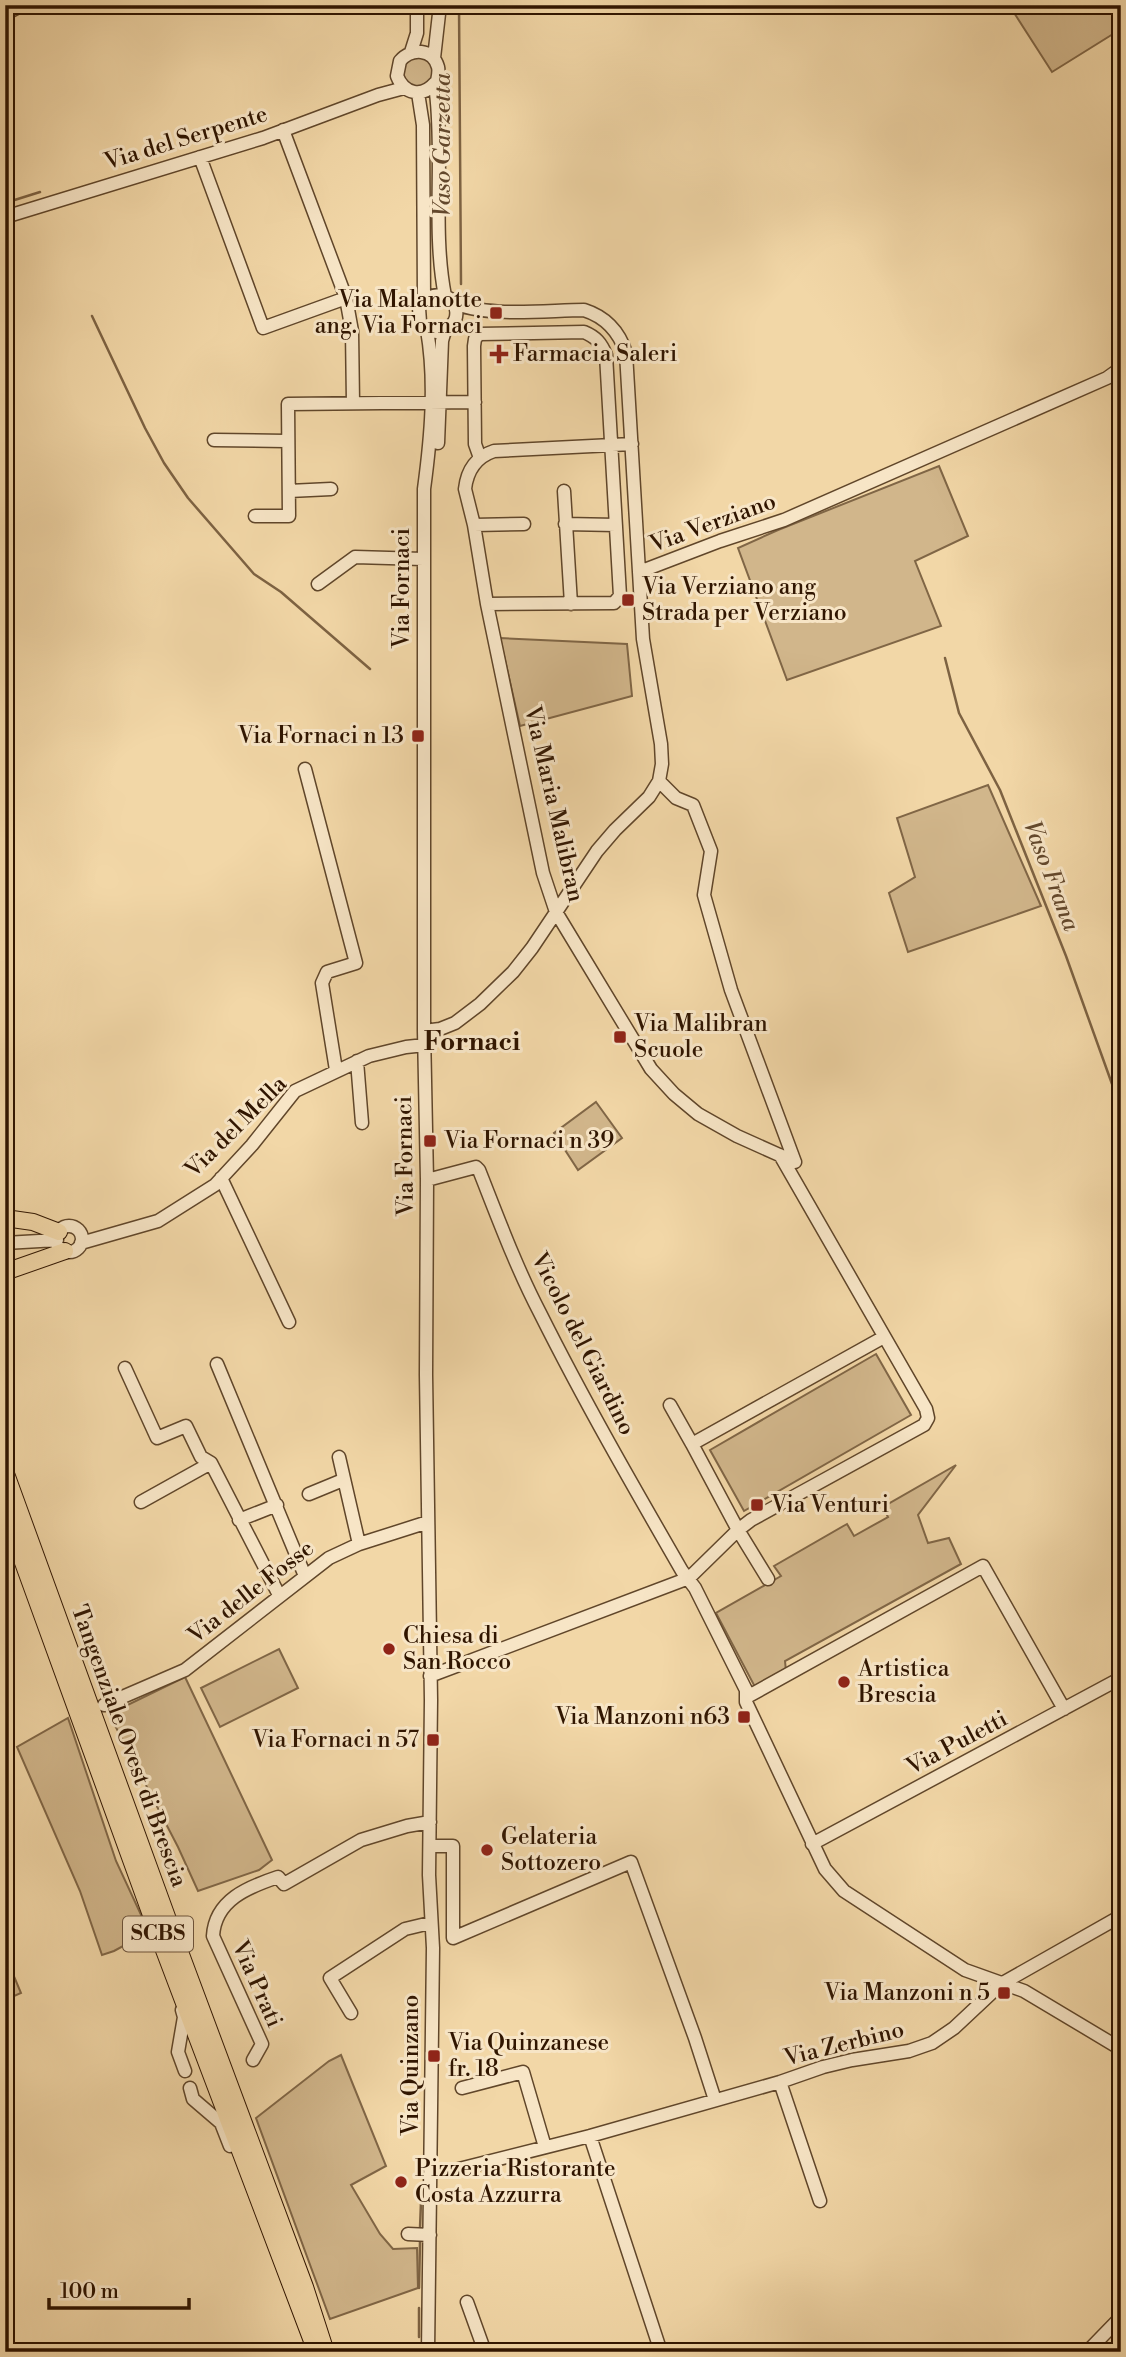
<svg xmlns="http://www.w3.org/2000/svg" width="1126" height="2357" viewBox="0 0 1126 2357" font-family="'Libre Bodoni',serif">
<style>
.green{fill:#d1b68b;stroke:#806646;stroke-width:2}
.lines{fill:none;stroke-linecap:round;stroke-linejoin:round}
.stream{stroke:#7d6242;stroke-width:2.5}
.minor-casing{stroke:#60462a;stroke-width:15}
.major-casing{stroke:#301500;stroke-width:18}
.minor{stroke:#f7e5c6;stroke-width:12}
.major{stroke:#f2d7a7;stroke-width:16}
.poi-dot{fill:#8f2418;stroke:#f7e5c6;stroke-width:2.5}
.labels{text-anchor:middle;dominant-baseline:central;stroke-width:6;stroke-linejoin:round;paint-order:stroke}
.shield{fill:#f7e5c6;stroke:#6c533b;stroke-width:2}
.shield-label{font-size:21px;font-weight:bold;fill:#301500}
.street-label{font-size:23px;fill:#301500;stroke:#f7e5c6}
.poi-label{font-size:23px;fill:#301500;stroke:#f7e5c6;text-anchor:start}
.water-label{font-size:24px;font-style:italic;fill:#63482c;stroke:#f7e5c6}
.quarter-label{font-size:26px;font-weight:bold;fill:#301500;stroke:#f7e5c6}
</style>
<rect width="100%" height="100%" fill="#f2d7a7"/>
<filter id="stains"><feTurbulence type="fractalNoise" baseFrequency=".00286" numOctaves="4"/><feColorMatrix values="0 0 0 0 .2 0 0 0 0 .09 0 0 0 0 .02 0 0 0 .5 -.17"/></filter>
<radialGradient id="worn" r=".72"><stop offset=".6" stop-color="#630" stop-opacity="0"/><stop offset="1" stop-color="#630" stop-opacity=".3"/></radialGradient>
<path class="green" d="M1009 5H1121V29L1052 72Z
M403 72a15 15 0 1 1 30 0a15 15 0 1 1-30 0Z
M939 466 968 536 915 561 941 626 787 680 738 548 778 530Z
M500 638 627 644 632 696 520 726Z
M988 785 1041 906 908 952 889 893 915 877 897 818Z
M596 1102 622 1138 578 1170 554 1133Z
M876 1354 911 1415 744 1511 710 1450Z
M956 1465 918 1515 928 1543 949 1538 961 1564 785 1661 786 1671 755 1687 716 1613 781 1576 774 1566 847 1524 854 1536 888 1517 883 1507Z
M279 1649 298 1688 220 1727 201 1688Z
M185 1677 272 1860 259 1870 198 1891 178 1847 109 1714Z
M68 1718 116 1861 149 1932 114 1951 102 1955 80 1891 17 1747Z
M5 1955 21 1993 5 2000Z
M341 2055 386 2166 351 2185 380 2234 393 2249 417 2248 418 2288 330 2319 256 2118 329 2061Z"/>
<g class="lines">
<path class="stream" d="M459 5 461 284
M5 203 40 192
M92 316 145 428 164 463 188 498 254 574 281 592 370 669
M945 658 959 713 1000 790 1066 956 1121 1109
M1121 762 1117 774 1121 787
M420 2228 421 2202
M419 2288 420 2242
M419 2337V2308"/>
<defs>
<path id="minor" d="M5 14 22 5
M411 52 417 33V5
M434 58 440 5
M435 83C422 98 404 94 397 76L400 61C411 48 433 48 438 67 440 75 435 83 436 93 444 159 432 230 445 296
M418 93 423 125 424 299
M283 130 346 298
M200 157 263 328 346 298 352 331 353 403
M5 217 263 138 378 95 404 88
M427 330C436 382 431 437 424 489V1031L427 1180 426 1375 431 1700 429 1875 433 1948 428 2352
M214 440 286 441
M438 443 442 341C443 337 444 333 446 330 450 325 455 324 456 317 460 293 429 287 419 308L420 322C427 332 436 334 446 330
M632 444 494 451C476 457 467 471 465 489L474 525 487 604 543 873 556 912 651 1069 674 1094 698 1114 737 1136 795 1162
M480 458 475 444 474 346 475 339 479 334 584 332C596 337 601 343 606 355L620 596 614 603 487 604
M289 491 331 489
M564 491 571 604
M255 516H289L288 404 475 402
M565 524 616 525
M474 525 524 524
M639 572 720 541 784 520 1107 378 1121 368
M318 584 355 557 423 559
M305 769 356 963 327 972 322 983 336 1070
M659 781 676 798 693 805 711 851 704 895 731 990 795 1162
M424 1031 440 1029 455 1023 480 1004 513 972 532 948 597 851 615 830 649 797 659 781 662 764 661 744 643 639 626 353C619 331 606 317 584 310 548 310 484 318 453 302
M357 1061 362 1123
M221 1178 289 1322
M427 1180 476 1167 479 1170C498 1218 516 1267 540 1313 584 1401 633 1486 682 1571L695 1588 746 1690V1702L825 1869 844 1891 965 1970 1024 1991 1121 2049
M56 1239a13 13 0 1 1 26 0a13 13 0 1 1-26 0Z
M5 1243 57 1240
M81 1243 158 1221 215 1185 252 1145 295 1091 369 1056 406 1047 425 1045
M217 1364 305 1576
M125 1368 157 1438 186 1426 201 1457 211 1463 279 1595
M670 1405 692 1444
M339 1457 359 1544
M1119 1457 1121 1458
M309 1494 343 1480
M141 1502 211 1463
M239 1520 277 1505
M768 1579 738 1530 692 1444 884 1337
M430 1676 689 1578 738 1530 751 1520 924 1425 928 1418 926 1409 780 1155
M747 1697 983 1566 1064 1709
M104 1705 185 1670 329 1558 359 1544 428 1522
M812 1844 1121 1678
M430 1846H453V1938L631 1862 695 2038 715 2100
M182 2010 184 2017 178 2052 185 2071
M351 2013 330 1978 405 1929 430 1923
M253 2060 262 2044 213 1936C215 1900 248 1887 278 1877L284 1884 361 1840 407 1826 430 1822
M780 2082 820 2201
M190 2088 193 2099 221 2123 230 2146
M462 2088 523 2072 545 2147
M590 2136 661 2352
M431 2171H451L590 2136 780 2082 823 2067 852 2060 909 2051 932 2043 954 2028 1001 1984 1121 1916
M408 2234 430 2235
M467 2302 485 2352
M1087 2352 1121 2317"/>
<path id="major" d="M5 1218 33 1222 59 1232
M5 1272 65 1251
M5 1471 170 1925 305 2287 326 2352
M5 1513 159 1937 312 2341
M428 2352V2351"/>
</defs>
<use href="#minor" class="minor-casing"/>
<use href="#major" class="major-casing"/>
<use href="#minor" class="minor"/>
<use href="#major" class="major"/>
</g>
<g class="poi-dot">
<rect x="489" y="306" width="14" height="14" rx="3.5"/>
<path d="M495.5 343.5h7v7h7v7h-7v7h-7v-7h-7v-7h7z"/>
<rect x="621" y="593" width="14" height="14" rx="3.5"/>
<rect x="411" y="729" width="14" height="14" rx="3.5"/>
<rect x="613" y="1030" width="14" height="14" rx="3.5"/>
<rect x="423" y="1134" width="14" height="14" rx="3.5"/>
<rect x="750" y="1498" width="14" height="14" rx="3.5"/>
<circle cx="389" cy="1649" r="7"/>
<circle cx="844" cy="1682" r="7"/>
<rect x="737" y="1710" width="14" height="14" rx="3.5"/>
<rect x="426" y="1733" width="14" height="14" rx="3.5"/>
<circle cx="487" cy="1850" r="7"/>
<rect x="997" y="1986" width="14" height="14" rx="3.5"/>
<rect x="427" y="2049" width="14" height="14" rx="3.5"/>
<circle cx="401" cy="2182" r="7"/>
</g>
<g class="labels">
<rect class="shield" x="123" y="1916.5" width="70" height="35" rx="5"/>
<g class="shield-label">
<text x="158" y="1934">SCBS</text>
</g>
<g class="street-label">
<text transform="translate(186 138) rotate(-17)">Via del Serpente</text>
<text transform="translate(713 523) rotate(-20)">Via Verziano</text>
<text transform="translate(402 588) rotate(-90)">Via Fornaci</text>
<text transform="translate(554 804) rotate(77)">Via Maria Malibran</text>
<text transform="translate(236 1127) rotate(-45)">Via del Mella</text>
<text transform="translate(405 1156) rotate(-91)">Via Fornaci</text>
<text transform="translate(583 1344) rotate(63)">Vicolo del Giardino</text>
<text transform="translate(251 1592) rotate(-38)">Via delle Fosse</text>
<text transform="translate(957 1743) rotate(-28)">Via Puletti</text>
<text transform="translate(129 1746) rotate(70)">Tangenziale Ovest di Brescia</text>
<text transform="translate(257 1984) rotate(66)">Via Prati</text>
<text transform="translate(844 2044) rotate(-14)">Via Zerbino</text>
<text transform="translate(411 2065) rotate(-90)">Via Quinzano</text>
</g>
<g class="poi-label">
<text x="482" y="300" text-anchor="end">Via Malanotte<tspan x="482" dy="26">ang. Via Fornaci</tspan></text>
<text x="513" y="354">Farmacia Saleri</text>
<text x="642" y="587">Via Verziano ang<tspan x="642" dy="26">Strada per Verziano</tspan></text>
<text x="404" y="736" text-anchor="end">Via Fornaci n 13</text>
<text x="634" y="1024">Via Malibran<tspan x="634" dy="26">Scuole</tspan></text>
<text x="444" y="1141">Via Fornaci n 39</text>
<text x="771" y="1505">Via Venturi</text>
<text x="403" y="1636">Chiesa di<tspan x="403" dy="26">San Rocco</tspan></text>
<text x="858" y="1669">Artistica<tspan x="858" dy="26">Brescia</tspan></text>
<text x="730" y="1717" text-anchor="end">Via Manzoni n63</text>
<text x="419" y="1740" text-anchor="end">Via Fornaci n 57</text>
<text x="501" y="1837">Gelateria<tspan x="501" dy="26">Sottozero</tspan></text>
<text x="990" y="1993" text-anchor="end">Via Manzoni n 5</text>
<text x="448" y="2043">Via Quinzanese<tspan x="448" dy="26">fr. 18</tspan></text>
<text x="415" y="2169">Pizzeria Ristorante<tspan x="415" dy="26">Costa Azzurra</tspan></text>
</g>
<g class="water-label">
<text transform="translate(443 145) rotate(-90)">Vaso Garzetta</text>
<text transform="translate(1051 876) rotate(69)">Vaso Frana</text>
</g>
<g class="quarter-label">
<text x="472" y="1042">Fornaci</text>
</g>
</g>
<rect width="1126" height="2357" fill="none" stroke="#f2d7a7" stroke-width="28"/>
<rect x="7" y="7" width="1112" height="2343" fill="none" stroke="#301500" stroke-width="3.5"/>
<rect x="14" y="14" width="1098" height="2329" fill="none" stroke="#301500" stroke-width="2"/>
<path d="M49 2298v10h140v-10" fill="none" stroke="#301500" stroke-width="3.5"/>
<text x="60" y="2298" font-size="21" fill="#301500" stroke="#f7e5c6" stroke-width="5" paint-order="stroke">100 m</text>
<rect width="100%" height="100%" filter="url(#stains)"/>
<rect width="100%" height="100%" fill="url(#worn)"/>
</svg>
